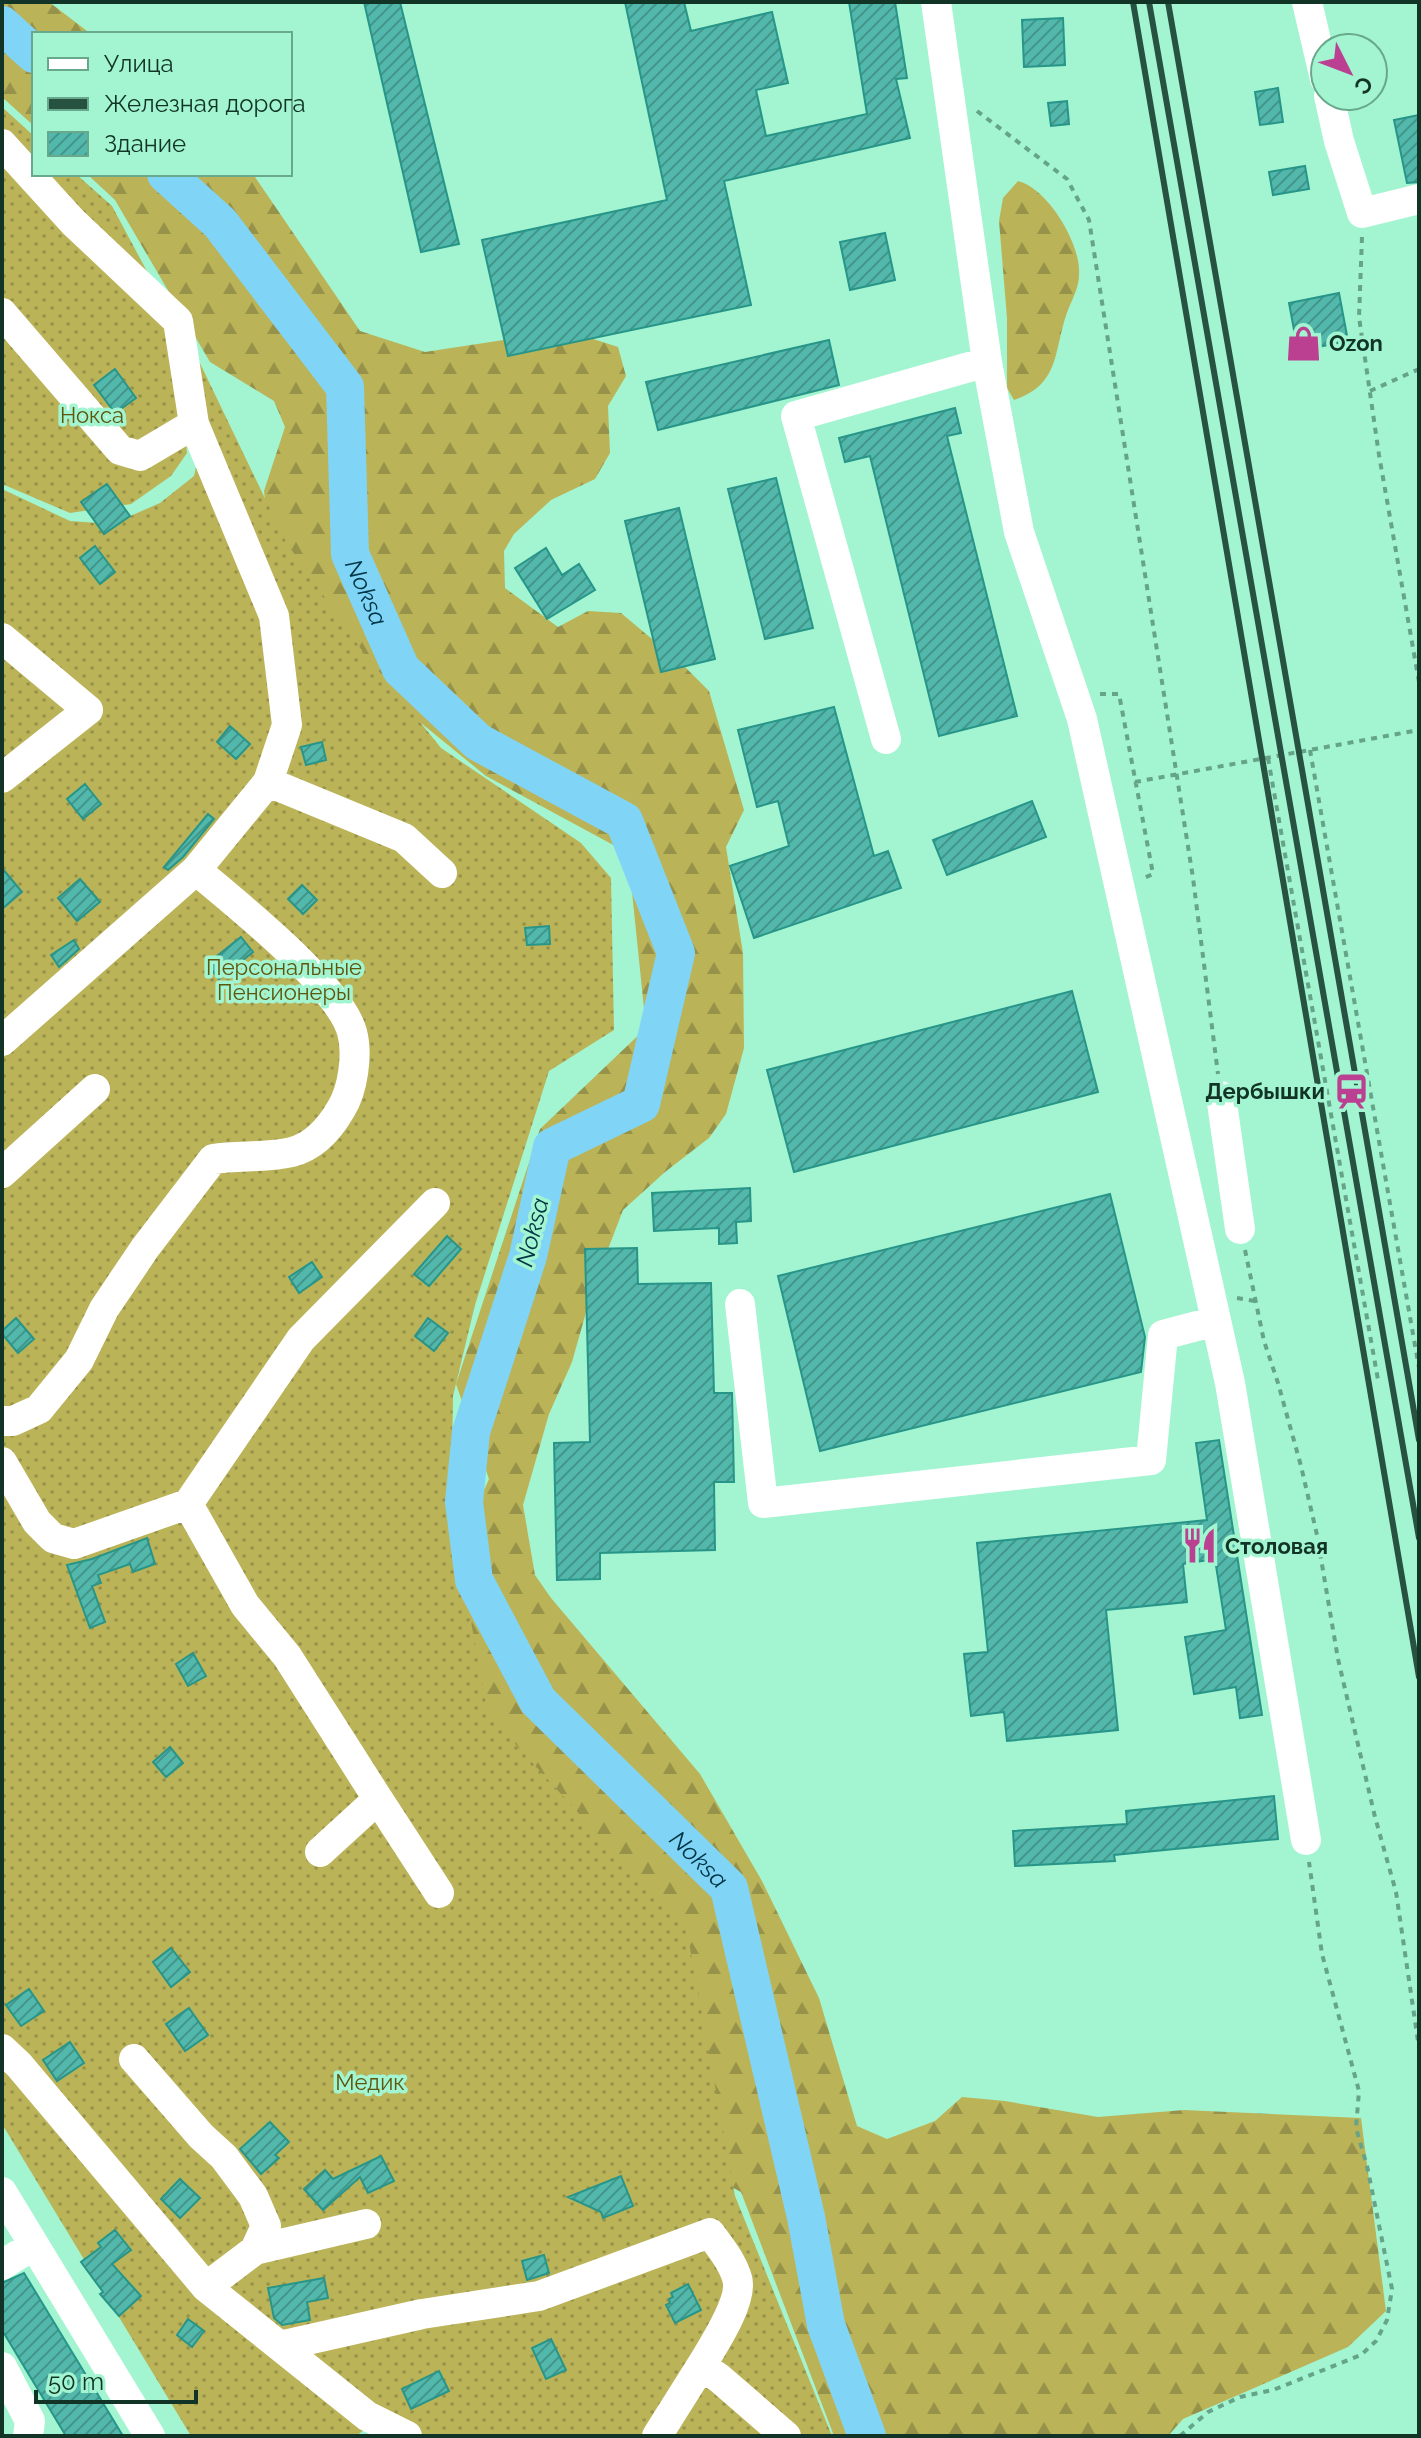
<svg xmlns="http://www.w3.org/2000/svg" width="1421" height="2438" viewBox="0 0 1421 2438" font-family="Raleway,sans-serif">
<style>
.forest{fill:url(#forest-firs)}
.garden{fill:url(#garden-dots)}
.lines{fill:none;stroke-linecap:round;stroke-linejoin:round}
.river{stroke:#80d5f6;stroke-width:38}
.building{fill:url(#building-hatch);stroke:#289589;stroke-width:2}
.path{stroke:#65a488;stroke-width:4;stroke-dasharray:6 6;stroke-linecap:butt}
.minor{stroke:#fff;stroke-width:30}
.rail{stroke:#275140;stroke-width:6}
.labels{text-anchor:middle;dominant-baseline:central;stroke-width:7;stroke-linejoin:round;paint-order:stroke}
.poi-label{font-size:22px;font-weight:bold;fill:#113426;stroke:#a2f5d0;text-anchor:start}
.park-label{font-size:22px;fill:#5d560d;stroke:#a2f5d0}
.water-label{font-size:24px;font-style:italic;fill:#003545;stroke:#a2f5d0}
</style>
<defs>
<pattern id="forest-firs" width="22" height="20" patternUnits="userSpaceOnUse" patternTransform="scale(2)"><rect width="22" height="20" fill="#bbb358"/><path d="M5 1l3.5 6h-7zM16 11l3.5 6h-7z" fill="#979249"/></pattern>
<pattern id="garden-dots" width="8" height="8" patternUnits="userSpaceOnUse" patternTransform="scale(2)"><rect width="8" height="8" fill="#bbb358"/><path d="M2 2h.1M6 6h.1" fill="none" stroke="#979249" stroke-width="1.8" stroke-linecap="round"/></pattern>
<pattern id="building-hatch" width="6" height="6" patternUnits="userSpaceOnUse" patternTransform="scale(2)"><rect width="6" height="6" fill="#52b8ab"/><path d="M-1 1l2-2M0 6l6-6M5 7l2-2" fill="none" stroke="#43968b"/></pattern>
</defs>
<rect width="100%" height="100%" fill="#a2f5d0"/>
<path class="forest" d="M2 2H49L91 34H34V126L2 97Z
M87 174H253L360 331 425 352 537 335 584 336 618 347 626 376 608 406 610 453 595 479 551 500 514 534 504 551 505 588 558 627 588 611 621 613 684 666 709 691 744 810 726 847 743 953 744 1048 726 1114 709 1138 665 1172 623 1210 592 1291 572 1362 549 1414 523 1505 535 1575 551 1598 700 1774 762 1881 819 1998 857 2126 887 2139 935 2121 962 2097 1005 2101 1098 2117 1184 2110 1361 2118 1386 2311 1348 2347 1183 2419 1168 2436H834L741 2192 705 2173 451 1758 443 1592 462 1540 489 1479 456 1384 540 1129 646 1028 628 853 486 776 410 714 270 542 264 491 285 427 274 401 210 362 115 200Z
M1018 181C1047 188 1078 240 1079 269 1080 286 1074 295 1068 310 1053 349 1062 384 1014 400L1007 388V318L999 221 1003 198Z"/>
<path class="garden" d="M2 107 34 136V174H76L112 206 173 320 187 453 171 476 131 504 70 513 2 484Z
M197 357 286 542 361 649 441 748 581 843 611 878 614 1030 549 1071 475 1305 453 1396 451 1513 488 1714 687 1932 735 2196 832 2436H401L373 2423 356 2436H191L2 2124V489L70 521 112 524 160 503 194 476 205 430Z"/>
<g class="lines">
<g class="river">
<path d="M2 25 34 54"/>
<path id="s1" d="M166 174 220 223 345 387 350 554 401 669 478 742 624 821 676 953 641 1104 552 1147 528 1256 471 1432 464 1502 474 1580 538 1701 729 1888 806 2217 826 2325 867 2436"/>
</g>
</g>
<path class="building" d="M364 2H400L459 244 421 252Z
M625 2H684L691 31 772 12 788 83 756 90 766 136 867 114 849 2H895L907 78 896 79 910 138 724 181 751 305 508 356 482 240 667 200Z
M1063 18 1065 65 1024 67 1022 20Z
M1278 88 1283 122 1260 125 1255 92Z
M1067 101 1069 124 1051 126 1048 103Z
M1419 115V182L1407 183 1394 120Z
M1305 166 1309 189 1273 195 1269 172Z
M885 233 895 280 850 290 840 242Z
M1339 293 1348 341 1298 351 1289 303Z
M829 340 839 385 658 430 646 382Z
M115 369 136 398 115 413 94 385Z
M955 408 961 433 947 436 1017 716 939 736 870 456 845 462 839 438Z
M776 478 813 628 765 639 728 489Z
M107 484 130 516 104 534 81 502Z
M679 508 715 659 661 672 625 521Z
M95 546 115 572 100 584 80 558Z
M546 548 562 575 579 564 595 590 547 619 515 568Z
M834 707 874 856 888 851 901 888 754 938 730 866 789 846 778 801 757 807 738 730Z
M230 726 250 744 236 759 217 742Z
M322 742 326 760 306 765 301 747Z
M85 784 101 804 83 819 67 799Z
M1032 801 1046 837 947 875 933 840Z
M208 814 214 819 183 857 168 870 164 867Z
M2 868 22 892 2 909Z
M80 879 100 902 77 921 58 898Z
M302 885 317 900 303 914 288 899Z
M549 926 550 944 527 945 525 928Z
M241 937 253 952 219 979 207 964Z
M74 940 79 949 59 967 51 955Z
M1072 991 1098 1092 794 1172 767 1070Z
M750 1188 751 1221 736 1222 737 1243 719 1244V1228L654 1231 652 1193Z
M1110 1194 1145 1337 1141 1372 820 1451 778 1276Z
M447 1236 461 1249 429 1286 414 1274Z
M637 1248 638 1284 711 1283 714 1393H732L734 1482H714L715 1550 600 1553V1579L557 1580 554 1443 590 1442 585 1249Z
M312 1262 322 1277 299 1293 289 1277Z
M16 1318 34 1339 18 1353 2 1334V1331Z
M428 1318 448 1333 434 1351 415 1336Z
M1219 1440 1262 1715 1240 1718 1236 1687 1194 1694 1185 1637 1226 1630 1215 1559 1183 1564 1187 1602 1106 1610 1118 1730 1007 1741 1004 1712 971 1716 964 1654 988 1652 977 1543 1207 1520 1196 1443Z
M147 1538 155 1564 133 1572 130 1564 98 1575 101 1583 92 1586 105 1622 90 1628 67 1565 92 1559Z
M193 1653 206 1676 188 1686 176 1664Z
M170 1747 183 1763 166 1777 153 1762Z
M1274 1796 1278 1839 1114 1855 1115 1861 1015 1866 1013 1831 1127 1824 1126 1811Z
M171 1948 190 1972 171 1987 153 1962Z
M29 1989 44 2011 21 2026 6 2005Z
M189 2008 208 2035 185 2051 166 2024Z
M70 2042 84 2063 57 2081 43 2060Z
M270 2122 289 2142 275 2155 279 2158 261 2174 240 2149Z
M381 2156 394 2181 368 2193 360 2177 323 2210 304 2189 325 2170 333 2179Z
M621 2176 633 2206 603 2218 601 2212 568 2197Z
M180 2179 200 2198 180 2218 161 2199Z
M115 2230 131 2250 112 2264 141 2296 119 2316 100 2294 103 2292 81 2262 101 2247 98 2243Z
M544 2255 549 2273 527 2280 522 2261Z
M24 2273 123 2436H66L2 2330V2283Z
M324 2278 328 2298 307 2302 310 2320 282 2325 274 2318 268 2288Z
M688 2284 701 2310 675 2323 666 2305 670 2303 669 2299 673 2297 671 2293Z
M188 2319 204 2331 192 2347 177 2335Z
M551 2339 566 2370 546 2379 532 2348Z
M439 2371 449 2391 411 2409 402 2389Z"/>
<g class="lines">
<path class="path" d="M977 111 1067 179 1089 220 1193 878 1218 1074
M1362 237 1359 317 1379 455 1419 682
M1370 391 1419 369
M1100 694H1119L1153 874 1144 878
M1310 750 1419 1368
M1268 758 1378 1380
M1135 782 1419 730
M1245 1250 1264 1341 1278 1383 1301 1466 1317 1535 1338 1659 1375 1817 1396 1892 1419 2048
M1237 1298 1255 1301
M1180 2436 1208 2412 1240 2397 1273 2390 1361 2355 1376 2341 1387 2320 1392 2289 1367 2166 1356 2128 1359 2091 1322 1954 1309 1862"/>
<path class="minor" d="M936 2 987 362 1019 532 1082 719 1230 1383 1306 1840
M1307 2 1325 79
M1329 96 1339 141 1362 213 1419 199
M2 144 73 222 178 321 194 424 274 616 287 725 268 782 196 870
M2 313 120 450 140 456 194 424
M2 638 88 710 2 778
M886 739 796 416 987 362
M268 782 404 838 442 873
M2 1041 196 870C235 903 339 985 352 1032 358 1054 353 1090 341 1109 330 1128 315 1146 292 1152 267 1158 238 1155 213 1159L145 1248 104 1309 79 1360 39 1409 13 1421H2
M1221 1096 1240 1229
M2 1173 95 1089
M740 1304 763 1503 1151 1460 1163 1335 1216 1321
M2 1462 37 1522 53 1538 74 1544 188 1504 301 1339 435 1203
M188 1504 245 1605 287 1656 378 1799 320 1852
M378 1799 439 1893
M2 2049 19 2065 206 2287 367 2416 407 2436
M134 2059 201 2136 224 2157 253 2196 266 2226 255 2250 206 2287
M2 2192 150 2436
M255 2250 366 2224
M2 2265 34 2245
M280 2346 422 2314 539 2296 710 2233C720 2247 732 2261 737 2278 744 2300 713 2346 701 2366
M2 2367 30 2421 28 2436
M657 2436 701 2366 719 2378 786 2436"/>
<path class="rail" d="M1133 2 1419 1677
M1149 2 1419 1538
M1168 2 1419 1440"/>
</g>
<defs>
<symbol id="shop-bare" viewBox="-9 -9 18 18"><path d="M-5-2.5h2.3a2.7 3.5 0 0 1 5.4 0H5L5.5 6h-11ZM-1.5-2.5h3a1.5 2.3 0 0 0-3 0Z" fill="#bc4091" stroke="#a2f5d0" stroke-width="2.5" paint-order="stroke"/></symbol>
<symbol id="station-bare" viewBox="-9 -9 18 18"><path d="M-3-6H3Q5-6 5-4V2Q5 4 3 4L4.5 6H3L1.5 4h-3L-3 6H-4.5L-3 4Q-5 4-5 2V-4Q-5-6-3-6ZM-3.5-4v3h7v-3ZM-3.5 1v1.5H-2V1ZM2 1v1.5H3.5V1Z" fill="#bc4091" stroke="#a2f5d0" stroke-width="2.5" paint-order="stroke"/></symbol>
<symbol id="restaurant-bare" viewBox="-9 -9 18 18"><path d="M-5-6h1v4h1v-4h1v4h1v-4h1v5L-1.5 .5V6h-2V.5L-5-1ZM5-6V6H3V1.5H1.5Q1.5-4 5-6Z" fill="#bc4091" stroke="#a2f5d0" stroke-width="2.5" paint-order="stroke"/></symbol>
</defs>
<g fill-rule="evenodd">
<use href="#shop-bare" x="1278" y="318" width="51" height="51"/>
<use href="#station-bare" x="1326" y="1066" width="51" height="51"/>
<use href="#restaurant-bare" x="1174" y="1520" width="51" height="51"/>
</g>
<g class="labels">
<g class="poi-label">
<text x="1329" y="343">Ozon</text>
<text x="1325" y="1091" text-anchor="end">Дербышки</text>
<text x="1225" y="1546">Столовая</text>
</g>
<g class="park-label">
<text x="92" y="415">Нокса</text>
<text x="284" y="967">Персональные<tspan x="284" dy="25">Пенсионеры</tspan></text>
<text x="370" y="2082">Медик</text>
</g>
<g class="water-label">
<text stroke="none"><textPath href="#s1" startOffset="488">Noksa</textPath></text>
<text transform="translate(532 1232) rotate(-76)">Noksa</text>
<text stroke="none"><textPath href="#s1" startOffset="2048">Noksa</textPath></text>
</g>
</g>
<rect width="1421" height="2438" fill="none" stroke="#113426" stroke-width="8"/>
<rect x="32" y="32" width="260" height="144" fill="#a2f5d0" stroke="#68a88c" stroke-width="2"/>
<rect x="48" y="58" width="40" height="12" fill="#ffffff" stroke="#68a88c" stroke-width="2"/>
<text x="104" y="72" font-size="24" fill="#113426">Улица</text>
<rect x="48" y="98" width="40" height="12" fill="#275140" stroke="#68a88c" stroke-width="2"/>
<text x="104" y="112" font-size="24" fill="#113426">Железная дорога</text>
<rect x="48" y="132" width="40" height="24" fill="url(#building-hatch)" stroke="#68a88c" stroke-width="2"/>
<text x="104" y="152" font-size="24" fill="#113426">Здание</text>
<g transform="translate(1349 72) rotate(132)"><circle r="38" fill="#a2f5d0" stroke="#68a88c" stroke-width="2"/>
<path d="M0-6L14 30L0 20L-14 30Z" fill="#bc4091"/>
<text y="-12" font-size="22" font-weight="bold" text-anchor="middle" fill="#113426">С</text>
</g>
<path d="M36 2390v12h160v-12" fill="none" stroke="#113426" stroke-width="4"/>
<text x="48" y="2390" font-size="24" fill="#113426" stroke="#a2f5d0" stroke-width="6" paint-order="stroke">50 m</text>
</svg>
